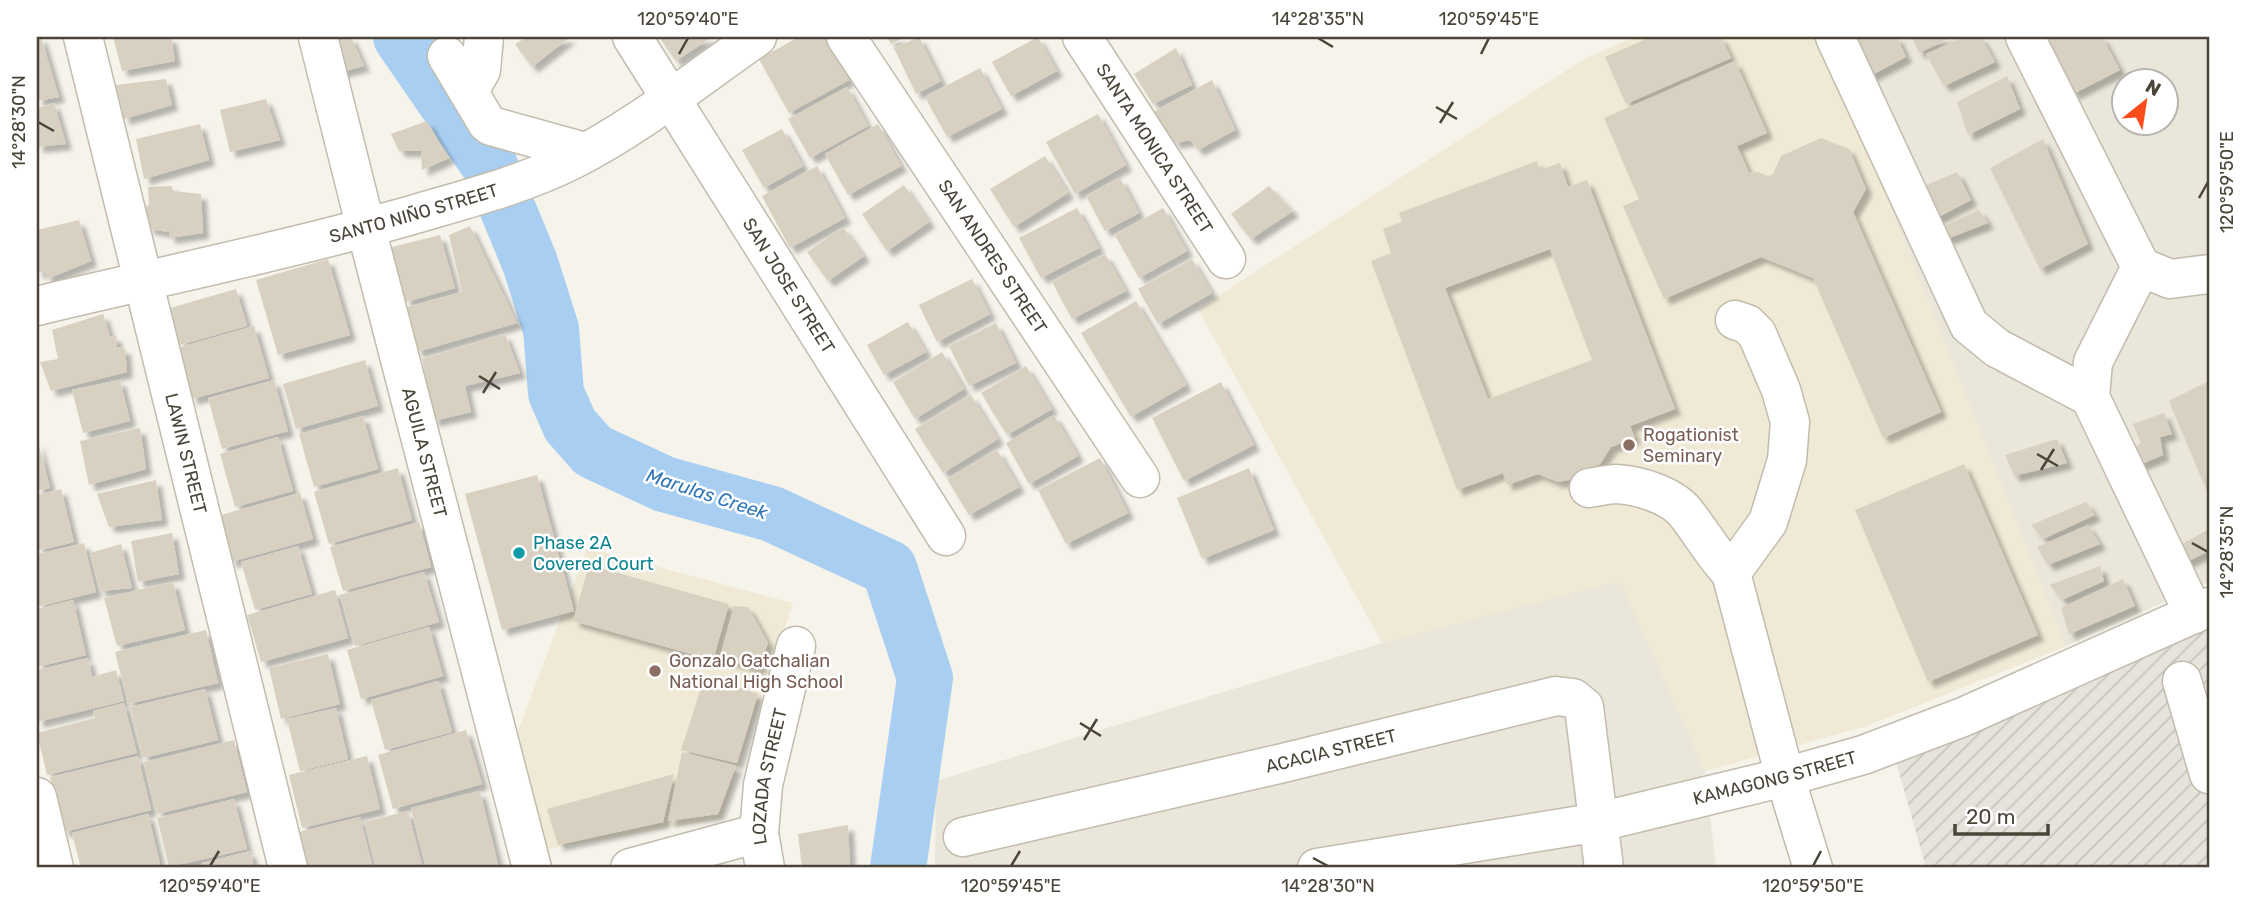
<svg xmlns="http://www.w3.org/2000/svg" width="2246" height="905" viewBox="0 0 2246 905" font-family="Rubik,sans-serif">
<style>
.residential{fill:#eae6d9;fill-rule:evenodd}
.industrial{fill:url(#industrial-furrows)}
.education{fill:#efe9d5}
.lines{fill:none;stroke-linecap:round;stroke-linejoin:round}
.river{stroke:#a8cff2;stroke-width:56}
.building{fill:#d8d0c0;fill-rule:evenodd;filter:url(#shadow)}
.minor-casing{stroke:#c2bcad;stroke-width:41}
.minor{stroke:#fff;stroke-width:38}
.ticks{fill:none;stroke:#4a4538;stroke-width:2.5}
.education-dot{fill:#8d6e63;stroke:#fff;stroke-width:2.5}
.culture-dot{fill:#0f9aa8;stroke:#fff;stroke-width:2.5}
.labels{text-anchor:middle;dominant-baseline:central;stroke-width:5;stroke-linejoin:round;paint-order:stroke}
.street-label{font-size:18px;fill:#4a4538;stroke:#fff}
.education-label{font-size:18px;fill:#785e54;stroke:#fff;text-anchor:start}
.culture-label{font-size:18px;fill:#0d838f;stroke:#fff;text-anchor:start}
.water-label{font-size:19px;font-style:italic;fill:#2e75ba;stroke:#fff}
.neatline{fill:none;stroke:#4a4538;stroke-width:2.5}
.ticks-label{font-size:18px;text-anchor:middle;fill:#4a4538}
</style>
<defs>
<pattern id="industrial-furrows" width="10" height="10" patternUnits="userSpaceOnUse" patternTransform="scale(1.75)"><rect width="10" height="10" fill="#e6e2dc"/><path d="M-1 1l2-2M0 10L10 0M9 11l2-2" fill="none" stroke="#c7c3be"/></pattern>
<filter id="shadow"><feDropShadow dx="6" dy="6" stdDeviation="2" flood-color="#0004"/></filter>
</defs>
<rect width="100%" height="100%" fill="#f6f3eb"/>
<path class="residential" d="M1822 37H2209V582L2066 646ZM2124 80H2166V122H2124Z
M1620 580 1705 771 1716 868H935L936 781 1382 643Z"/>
<path class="industrial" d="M2209 623V868H1926L1895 758Z"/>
<path class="education" d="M1634 37H1822L2066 646 1867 726 1705 771 1620 581 1382 643 1198 309 1584 59Z
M587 548 793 603 721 819 547 849 515 739Z"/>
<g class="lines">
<path class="river" d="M401 37 490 166 530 263 551 329 556 393 570 425 593 451 664 484 772 514 889 568 925 678 898 868"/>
</g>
<path class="building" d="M37 37H41L59 97 37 101Z
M113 37H171L175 61 122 71Z
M351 37 364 66 333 74 324 41Z
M527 37H570L532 67 515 44Z
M659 37H712L676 61Z
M799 37H825L849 80 789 113 759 59Z
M887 37H905L891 44Z
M919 37 941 81 916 94 894 48Z
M1038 37 1057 71 1011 96 992 62Z
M1651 37H1721L1731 58 1626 104 1605 57Z
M1844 37H1897L1906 57 1866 78Z
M1912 37H1952L1919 53Z
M1964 37H1981L1995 62 1944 86 1926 54Z
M2046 37H2102L2120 70 2073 94Z
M1176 48 1192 85 1153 104 1134 74Z
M1735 61 1767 133 1737 146 1749 173 1758 172 1768 176 1773 174 1781 156 1821 138 1849 149 1866 189 1853 212 1941 412 1883 438 1813 278 1761 257 1664 299 1623 206 1639 199 1604 118Z
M980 68 1002 109 947 137 925 97Z
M2007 76 2020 109 1968 135 1957 102Z
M166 79 172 105 124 119 116 85Z
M1212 80 1235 130 1198 150 1190 140 1175 143 1154 112Z
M847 87 868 126 810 158 788 119Z
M266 99 280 140 230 152 220 110Z
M54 103 66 144 37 147V108Z
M1098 114 1126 165 1075 194 1046 142Z
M427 121 449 158 422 170 421 151H399L391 134Z
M200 124 209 160 144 179 136 139Z
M878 124 901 166 848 195 825 154Z
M782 129 803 166 764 188 742 150Z
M2043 139 2088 244 2040 269 1990 168Z
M1045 156 1068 193 1014 227 990 189Z
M1537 161 1540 170 1560 163 1568 187 1587 180 1675 409 1630 426 1635 438 1611 447 1600 464 1580 478 1558 482 1538 474 1507 485 1503 473 1457 490 1371 261 1391 253 1383 229 1402 222 1399 213ZM1550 249 1592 360 1488 399 1445 288Z
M817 166 845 218 790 248 762 196Z
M1957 172 1971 200 1929 222 1915 190Z
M1120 178 1139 213 1105 231 1086 196Z
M904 185 929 222 887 251 862 214Z
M172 186 173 191 201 194 203 233 169 238V232L149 229 142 208 149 205 148 187Z
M1269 186 1293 211 1251 239 1231 214Z
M1077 208 1099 248 1041 278 1019 238Z
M1163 208 1187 251 1139 278 1115 235Z
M1979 210 1988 223 1939 242 1933 231Z
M79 220 91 261 47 279 45 271 37 273V230Z
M470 226 517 323 417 352 403 308 462 292 449 235Z
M843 227 864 256 828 281 807 252Z
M440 235 455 288 406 302 388 248Z
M1105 254 1126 291 1072 319 1052 282Z
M328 259 350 335 278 355 256 280Z
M1192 259 1212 293 1158 324 1138 289Z
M972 279 990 314 937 342 919 305Z
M236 289 247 326 180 345 170 308Z
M1136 301 1186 385 1131 417 1081 333Z
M103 314 110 336H116L117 347 125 349 127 372 51 391 40 362 58 359 52 330Z
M908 322 926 352 884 375 867 345Z
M996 323 1016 363 969 386 949 346Z
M254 326 269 378 192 399 177 348Z
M505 334 520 373 465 386 471 412 433 421 422 359Z
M942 352 964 389 915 419 893 382Z
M365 360 378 406 296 429 283 384Z
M1026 366 1052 409 1007 435 981 393Z
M120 380 130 421 83 433 72 390Z
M274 380 288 431 222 449 208 398Z
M1221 382 1254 445 1184 481 1152 418Z
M2207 382 2209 387V496L2169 401Z
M971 395 998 439 943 473 915 429Z
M2164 413 2172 434 2160 437 2163 455 2130 469 2124 453 2141 443 2133 424Z
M1054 415 1078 456 1029 484 1006 443Z
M363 416 378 469 314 487 299 434Z
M140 428 146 469 89 485 80 441Z
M278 437 293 491 235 507 220 454Z
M37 439 50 488 37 491Z
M2057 439 2067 463 2014 476 2005 455Z
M997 450 1019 487 969 515 947 479Z
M1100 458 1128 513 1066 544 1038 490Z
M1964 464 2038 635 1928 682 1855 510Z
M398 468 412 520 329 544 314 492Z
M1249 468 1274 530 1202 559 1177 498Z
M537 475 574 611 502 630 465 494Z
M156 480 162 520 109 527 97 494Z
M61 489 74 542 37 551V495Z
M300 493 313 539 231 562 217 516Z
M2086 502 2095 515 2043 539 2031 525Z
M419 522 431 567 343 591 330 547Z
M2088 525 2100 544 2048 565 2037 547Z
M2209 529V551L2181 565 2170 551Z
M172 533 179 574 138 582 131 541Z
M84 543 96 592 37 607V554Z
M121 544 132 588 100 591 90 553Z
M298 546 312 594 255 610 241 562Z
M589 565 729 604 713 660 573 621Z
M2100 566 2104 581 2062 600 2050 585Z
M424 572 439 622 355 646 340 595Z
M2123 579 2135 606 2069 634 2061 608Z
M173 582 185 630 117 646 104 598Z
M335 590 348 638 261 662 247 615Z
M73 600 86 655 37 667V609Z
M734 606 748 607 768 643 759 669 720 658Z
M429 627 443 676 361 699 347 650Z
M206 630 218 683 128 704 115 652Z
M328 654 340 704 281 719 269 668Z
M88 658 92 677 116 670 124 701 37 722V670Z
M705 676 758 694 737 763 681 750Z
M438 681 452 732 385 750 371 700Z
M205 689 218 740 143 758 130 707Z
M124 703 137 753 47 775 37 733 95 718 93 711Z
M336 708 348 759 300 771 287 719Z
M466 730 482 784 393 809 378 755Z
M234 740 247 792 157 814 144 762Z
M682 752 736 766 718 814 668 821Z
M138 756 151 810 64 832 50 777Z
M367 756 380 809 302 828 289 775Z
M674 774 663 822 558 845 547 809Z
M480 791 499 868H426L411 808Z
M234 799 247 849 169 867 157 818Z
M408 811 423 868H376L364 822Z
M148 814 160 864 143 868H81L72 833Z
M360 817 373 868H308L299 832Z
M848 825 850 865 829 868H802L798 834Z
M250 851 254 868H203L202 863Z"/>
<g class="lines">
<defs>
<g id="minor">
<path id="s1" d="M83 37 288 868"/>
<path id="s2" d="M318 37 366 228 532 868"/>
<path id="s3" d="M632 37 946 536"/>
<path id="s4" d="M846 37 1140 478"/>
<path id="s5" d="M1082 37 1226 259"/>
<path d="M1835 37 1969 325 1997 348 2090 397"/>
<path d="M2025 37 2141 267 2170 279 2209 274"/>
<path d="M447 56 487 123 491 126 585 152"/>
<path d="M469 91 481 70 484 37"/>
<path d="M2141 267 2093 362 2090 397 2194 614"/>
<path id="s6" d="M37 306C162 276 289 250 412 215 466 199 522 185 572 160 637 127 698 78 757 37"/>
<path d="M1589 488C1598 487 1607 484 1616 484 1638 485 1671 495 1685 512 1701 532 1713 554 1731 573L1785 777 1813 868"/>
<path d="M1731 573 1768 522 1787 460 1790 422 1781 390 1757 334 1747 324 1735 320"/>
<path d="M2182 681 2209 774"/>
<path d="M37 797 54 868"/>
<path id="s7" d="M963 837 1283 763 1556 696 1573 698 1584 707 1604 868"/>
<path d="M630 868 759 833"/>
<path id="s8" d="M765 868 759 833 763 785 796 646"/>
<path id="s9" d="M1317 868 1599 822 1785 777 1863 755 1963 717 2209 607"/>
</g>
</defs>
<use href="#minor" class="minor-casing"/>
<use href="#minor" class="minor"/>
</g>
<path class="ticks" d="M1318 38 1333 47M679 54 688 38M1481 54 1489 38M1436 107 1457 119M38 122 54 131M1440 123 1453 102M2199 198 2208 182M479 376 500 389M483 393 496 372M2037 454 2058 466M2041 470 2054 449M2192 543 2208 552M1080 723 1101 736M1084 740 1097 719M1313 858 1328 866M210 866 219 851M1011 866 1020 851M1813 866 1821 851"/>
<g class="education-dot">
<circle cx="1629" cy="445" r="7"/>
<circle cx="655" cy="671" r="7"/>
</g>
<circle class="culture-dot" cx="519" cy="553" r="7"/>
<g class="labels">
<g class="street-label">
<text stroke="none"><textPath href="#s5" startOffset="133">SANTA MONICA STREET</textPath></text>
<text stroke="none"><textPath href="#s6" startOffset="388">SANTO NIÑO STREET</textPath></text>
<text stroke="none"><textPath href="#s4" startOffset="264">SAN ANDRES STREET</textPath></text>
<text stroke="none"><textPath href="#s3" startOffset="294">SAN JOSE STREET</textPath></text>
<text stroke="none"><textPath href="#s1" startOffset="429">LAWIN STREET</textPath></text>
<text stroke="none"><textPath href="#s2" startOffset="429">AGUILA STREET</textPath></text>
<text stroke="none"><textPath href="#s7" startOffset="378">ACACIA STREET</textPath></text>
<text stroke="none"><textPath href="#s8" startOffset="93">LOZADA STREET</textPath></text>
<text stroke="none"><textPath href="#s9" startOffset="467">KAMAGONG STREET</textPath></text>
</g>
<g class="education-label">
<text x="1643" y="435">Rogationist<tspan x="1643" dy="21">Seminary</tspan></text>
<text x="669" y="661">Gonzalo Gatchalian<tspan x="669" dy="21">National High School</tspan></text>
</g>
<g class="culture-label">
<text x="533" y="543">Phase 2A<tspan x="533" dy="21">Covered Court</tspan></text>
</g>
<g class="water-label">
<text transform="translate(707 494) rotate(18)">Marulas Creek</text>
</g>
</g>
<rect width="2246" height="905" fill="none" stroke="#ffffff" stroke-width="77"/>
<g transform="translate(2145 102) rotate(30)"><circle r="33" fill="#ffffff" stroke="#b7b5af" stroke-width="2"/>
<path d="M0-5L12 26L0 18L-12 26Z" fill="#fd4c1b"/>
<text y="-10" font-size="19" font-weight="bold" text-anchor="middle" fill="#4a4538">N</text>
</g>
<path d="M1955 824v10h93v-10" fill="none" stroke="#4a4538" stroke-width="3.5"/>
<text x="1966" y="824" font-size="21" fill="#4a4538" stroke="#ffffff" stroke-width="5" paint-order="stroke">20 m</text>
<rect x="38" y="38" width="2170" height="828" class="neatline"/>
<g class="ticks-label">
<text x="688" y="25">120°59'40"E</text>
<text x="1318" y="25">14°28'35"N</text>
<text x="1489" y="25">120°59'45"E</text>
<text transform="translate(19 122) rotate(-90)" y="6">14°28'30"N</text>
<text transform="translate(2227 182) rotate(-90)" y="6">120°59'50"E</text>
<text transform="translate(2227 552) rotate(-90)" y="6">14°28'35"N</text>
<text x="210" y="892">120°59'40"E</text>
<text x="1011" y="892">120°59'45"E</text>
<text x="1328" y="892">14°28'30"N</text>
<text x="1813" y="892">120°59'50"E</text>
</g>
</svg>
